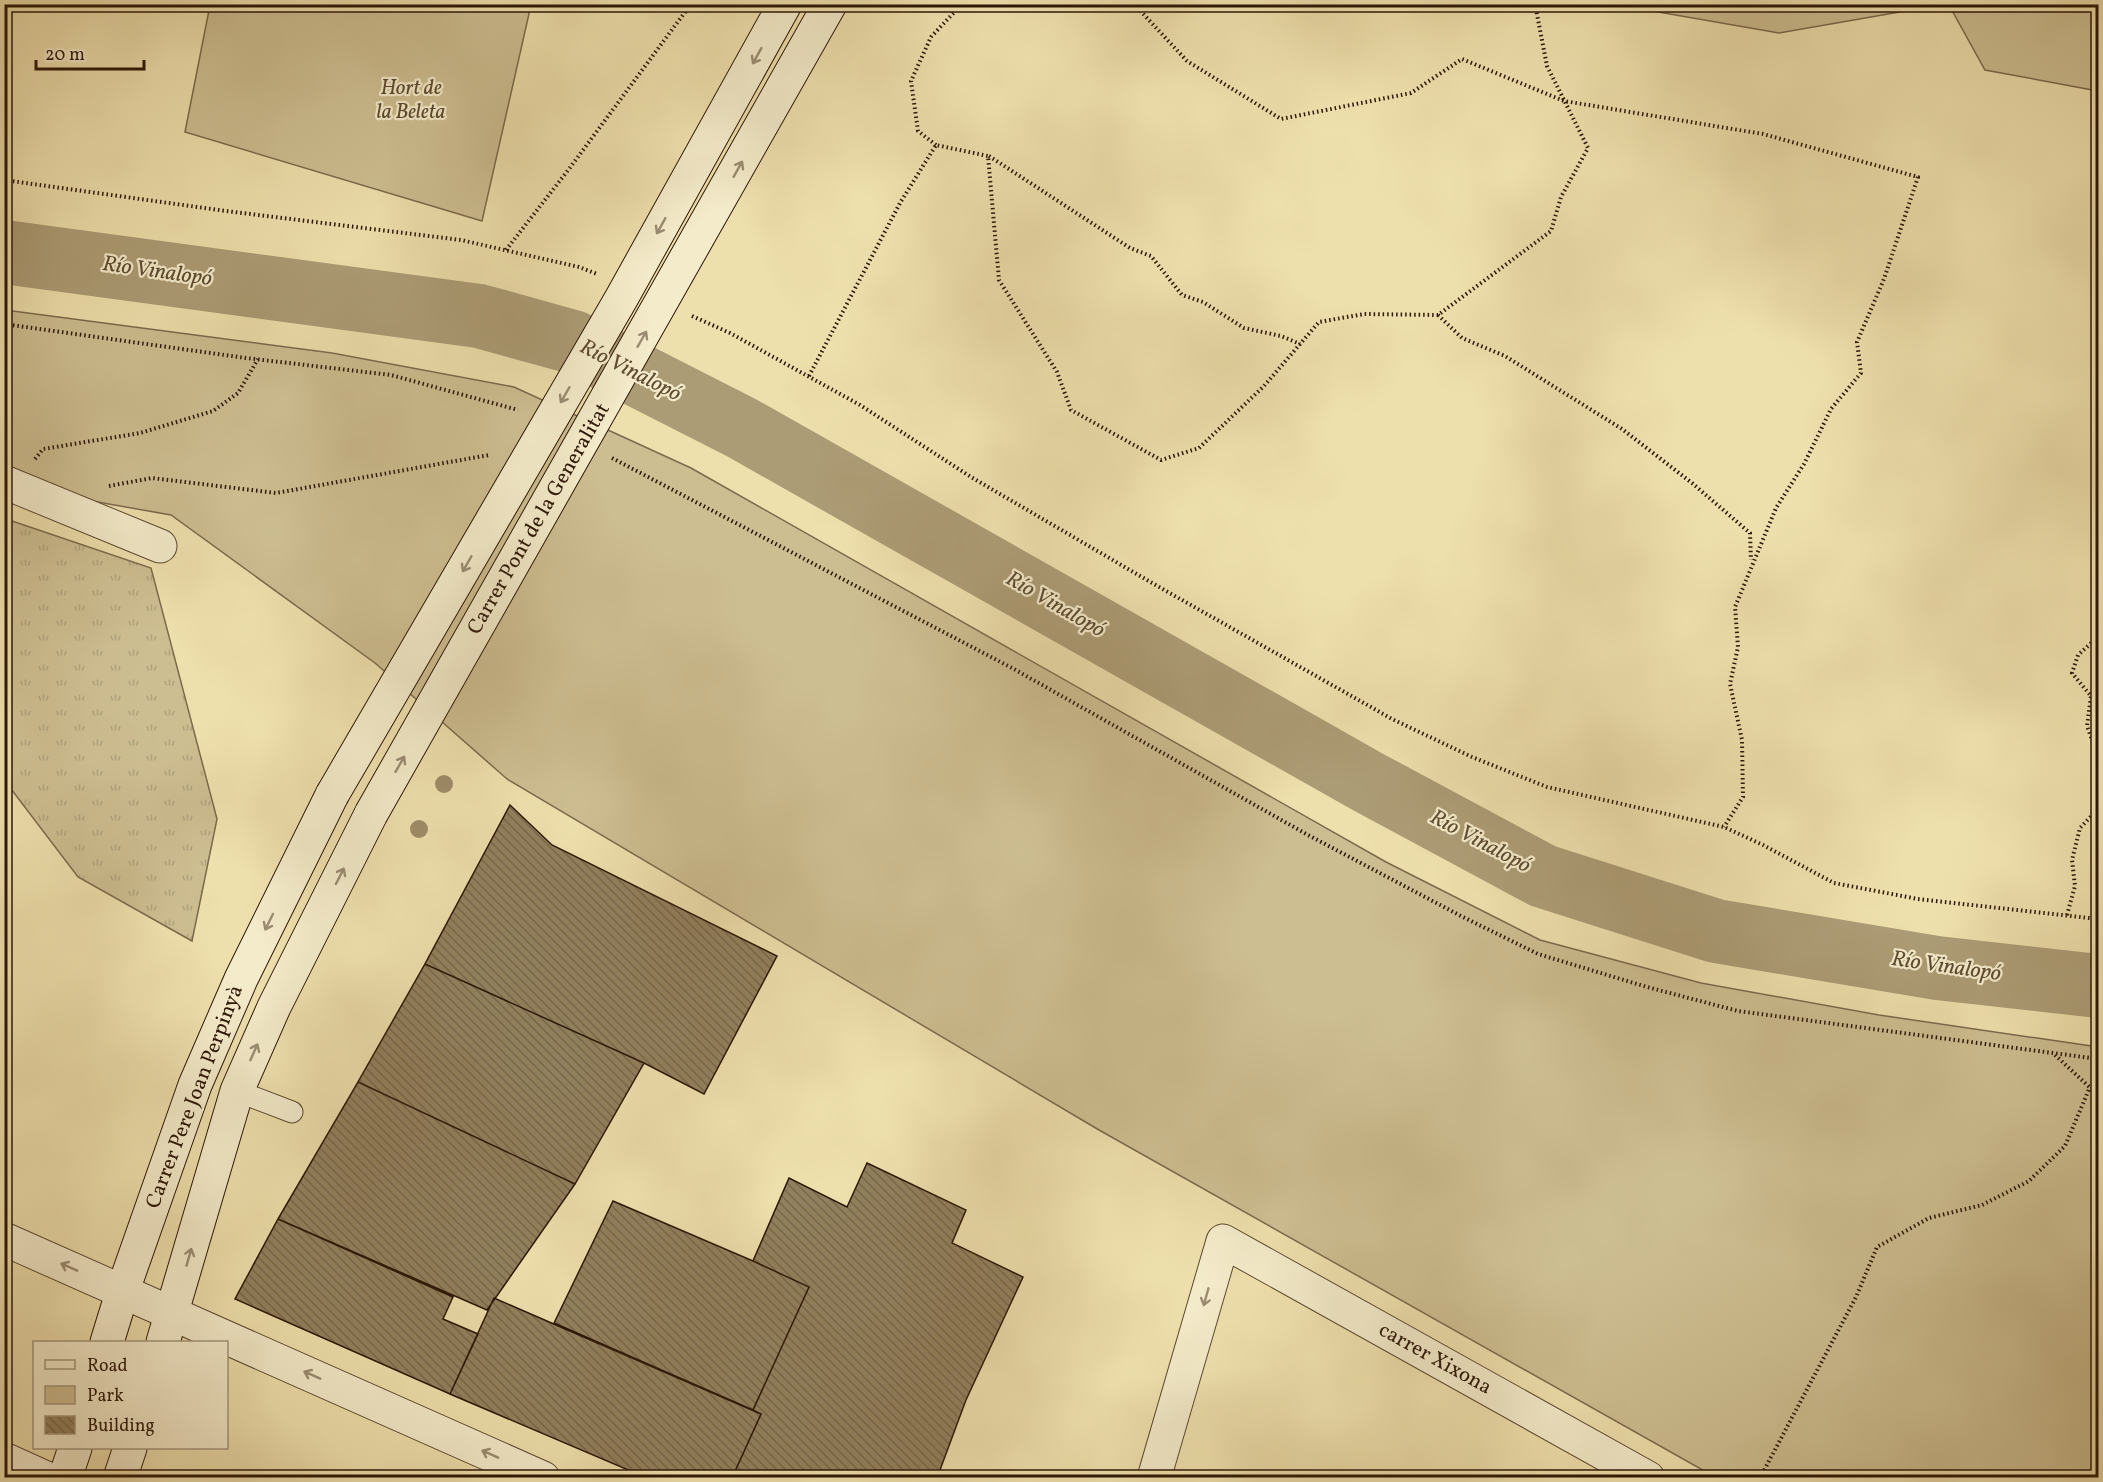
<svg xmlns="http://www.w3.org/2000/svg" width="2103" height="1482" viewBox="0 0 2103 1482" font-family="Vollkorn,serif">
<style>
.grass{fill:url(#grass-tufts);stroke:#7c6a4c;stroke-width:1.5}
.green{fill:#cdbe91;stroke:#7c6a4c;stroke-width:1.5}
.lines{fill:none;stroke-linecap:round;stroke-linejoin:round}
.river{stroke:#ac9c75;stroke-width:64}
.building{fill:url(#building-back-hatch);stroke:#2c1707;stroke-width:1.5}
.service-casing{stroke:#5c4930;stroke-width:23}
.minor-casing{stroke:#5c4930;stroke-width:35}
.secondary-casing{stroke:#2c1707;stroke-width:35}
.path{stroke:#2c1707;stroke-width:4;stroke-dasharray:1.5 3;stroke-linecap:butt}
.service{stroke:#f4ebca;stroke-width:21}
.minor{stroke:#f4ebca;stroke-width:33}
.secondary{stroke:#f4ebca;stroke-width:33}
.secondary-bridge-casing{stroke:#2c1707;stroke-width:35;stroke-linecap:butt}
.secondary-bridge{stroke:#f4ebca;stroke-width:33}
.tree{fill:#9e8d68}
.oneway{stroke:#9a8c72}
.labels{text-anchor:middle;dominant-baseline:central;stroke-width:4.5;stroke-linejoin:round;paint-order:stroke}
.park-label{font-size:21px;font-style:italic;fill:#5c4930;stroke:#f4ebca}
.street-label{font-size:21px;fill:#2c1707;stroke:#f4ebca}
.water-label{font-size:22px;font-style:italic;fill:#5f4c33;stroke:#f4ebca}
</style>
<defs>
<pattern id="grass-tufts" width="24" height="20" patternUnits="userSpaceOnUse" patternTransform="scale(1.5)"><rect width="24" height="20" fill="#cdbe91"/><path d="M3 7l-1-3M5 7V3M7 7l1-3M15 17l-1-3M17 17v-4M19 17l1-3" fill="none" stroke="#b0a37c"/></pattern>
<pattern id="building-back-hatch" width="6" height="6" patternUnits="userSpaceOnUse" patternTransform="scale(1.5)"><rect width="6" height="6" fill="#91805d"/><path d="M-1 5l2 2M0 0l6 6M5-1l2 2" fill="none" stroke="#77684b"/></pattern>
</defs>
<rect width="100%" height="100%" fill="#eee0ad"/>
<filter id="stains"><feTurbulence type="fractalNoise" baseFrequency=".00333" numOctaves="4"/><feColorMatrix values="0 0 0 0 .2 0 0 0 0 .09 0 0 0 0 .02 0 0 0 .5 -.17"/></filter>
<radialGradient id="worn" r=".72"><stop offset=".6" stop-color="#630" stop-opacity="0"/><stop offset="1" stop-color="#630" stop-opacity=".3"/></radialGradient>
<path class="grass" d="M12 521 151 568 217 819 192 941 78 877 5 781 4 533Z"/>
<path class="green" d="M210 5H531L482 221 185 132Z
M1618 5H1940L1779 33Z
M1949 5H2098V91L1985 70Z
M5 310 332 353 514 387 691 468 1386 862 1540 940 1701 983 1879 1015 2098 1047V1477H1715L1099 1130 507 779 375 663 171 515 75 498 5 466Z"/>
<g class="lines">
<path class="river" d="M4 252 479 316 573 342 742 428 1368 782 1543 876 1716 931 1937 968 2098 986"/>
</g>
<path class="building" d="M510 805 552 845 777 956 704 1094 644 1063 425 964Z
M425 964 644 1063 575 1184 358 1082Z
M358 1082 575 1184 487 1310 278 1219Z
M867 1163 966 1210 952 1243 1023 1277 966 1400 937 1478H732L761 1414 753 1410 809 1287 753 1261 789 1178 847 1207Z
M613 1201 753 1261 809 1287 753 1410 554 1323Z
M278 1219 453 1297 443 1319 478 1334 450 1394 235 1299Z
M494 1298 761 1414 732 1478H647L450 1394Z"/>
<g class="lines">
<defs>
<path id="service" d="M237 1091 292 1112"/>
<path id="minor" d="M4 482 160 546
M4 1239 543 1478
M4 1459 46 1478
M1154 1478 1223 1241 1648 1478"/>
<path id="secondary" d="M107 1342 123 1290 195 1085 241 979 332 795
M163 1342 237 1091 274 1007 371 814
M65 1478 75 1448
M120 1478 130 1448"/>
</defs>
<use href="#service" class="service-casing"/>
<use href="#minor" class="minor-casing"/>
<use href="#secondary" class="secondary-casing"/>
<path class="path" d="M1134 4 1187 61 1281 119 1411 93 1462 59 1564 101 1763 134 1918 177 1884 279 1857 342 1861 373 1831 409 1804 464 1776 508 1735 607 1738 647 1730 684 1742 740 1743 797 1724 827
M936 145 918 131 911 81 931 37 962 4
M989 156 1130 248 1151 256 1182 295 1203 302 1244 328 1281 336 1300 344
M4 180 226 211 461 240 579 267 597 274
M506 250 569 169 691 4
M1438 315 1462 338 1505 356 1622 429 1692 483 1750 533 1751 560
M692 316 730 333 860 405 971 477 1152 583 1392 719 1472 757 1547 787 1724 827 1763 845 1834 883 1918 899 2098 919
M4 324 246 358 391 375 518 410
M809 376 900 203 936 145 988 156 999 280 1057 372 1071 410 1161 460 1199 448 1264 386 1319 322 1364 314 1438 315 1551 231 1561 197 1588 148 1547 66 1535 4
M612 458 1012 668 1308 835 1461 916 1538 954 1647 987 1738 1011 2098 1059
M35 459 43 449 140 433 213 411 238 393 258 359
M109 486 152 478 276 493 489 455
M2098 637 2078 655 2072 673 2091 696 2087 726 2098 756
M2067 915 2075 886 2072 860 2080 828 2098 809
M2055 1055 2098 1095
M1760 1478 1856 1297 1877 1247 1929 1218 1982 1205 2029 1181 2065 1146 2090 1087"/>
<use href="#service" class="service"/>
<use href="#minor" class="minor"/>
<use href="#secondary" class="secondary"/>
<defs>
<path id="secondary-bridge" d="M332 795 621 299 785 4
M371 814 830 4"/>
</defs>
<use href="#secondary-bridge" class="secondary-bridge-casing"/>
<use href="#secondary-bridge" class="secondary-bridge"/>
</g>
<g class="tree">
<circle cx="444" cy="784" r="9"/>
<circle cx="419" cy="829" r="9"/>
</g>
<defs><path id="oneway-shaft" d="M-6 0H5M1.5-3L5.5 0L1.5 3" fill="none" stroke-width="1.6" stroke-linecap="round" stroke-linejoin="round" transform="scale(1.5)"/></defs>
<g class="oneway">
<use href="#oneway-shaft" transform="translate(757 56) rotate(119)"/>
<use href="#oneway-shaft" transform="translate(738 169) rotate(-61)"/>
<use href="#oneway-shaft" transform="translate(661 226) rotate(119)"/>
<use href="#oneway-shaft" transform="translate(642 339) rotate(-60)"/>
<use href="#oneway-shaft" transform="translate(565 395) rotate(120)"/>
<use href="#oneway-shaft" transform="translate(467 564) rotate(120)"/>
<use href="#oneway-shaft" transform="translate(400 764) rotate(-60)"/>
<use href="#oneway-shaft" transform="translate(340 876) rotate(-63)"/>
<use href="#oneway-shaft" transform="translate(269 922) rotate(116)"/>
<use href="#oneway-shaft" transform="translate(254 1052) rotate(-66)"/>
<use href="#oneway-shaft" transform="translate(189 1257) rotate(-74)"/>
<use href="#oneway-shaft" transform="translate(69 1267) rotate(-156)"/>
<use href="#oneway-shaft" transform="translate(1206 1297) rotate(106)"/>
<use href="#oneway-shaft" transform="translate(312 1375) rotate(-156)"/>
<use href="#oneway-shaft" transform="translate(490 1454) rotate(-156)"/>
</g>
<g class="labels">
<g class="park-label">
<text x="411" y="88">Hort de<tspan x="411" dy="24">la Beleta</tspan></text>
</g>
<g class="street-label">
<text transform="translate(539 519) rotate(-60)">Carrer Pont de la Generalitat</text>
<text transform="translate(195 1097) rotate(-69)">Carrer Pere Joan Perpinyà</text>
<text transform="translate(1435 1359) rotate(29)">carrer Xixona</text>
</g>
<g class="water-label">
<text transform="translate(157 272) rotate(8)">Río Vinalopó</text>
<text transform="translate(630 371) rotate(27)">Río Vinalopó</text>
<text transform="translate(1055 605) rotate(30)">Río Vinalopó</text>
<text transform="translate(1480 842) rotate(28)">Río Vinalopó</text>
<text transform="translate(1946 967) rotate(8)">Río Vinalopó</text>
</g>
</g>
<rect width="2103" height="1482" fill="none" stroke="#eee0ad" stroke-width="24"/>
<rect x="6" y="6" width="2091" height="1470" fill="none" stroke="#2c1707" stroke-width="3"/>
<rect x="12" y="12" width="2079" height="1458" fill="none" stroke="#2c1707" stroke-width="1.5"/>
<rect x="33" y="1341" width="195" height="108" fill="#f4ebca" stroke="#a4967c" stroke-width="1.5"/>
<rect x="45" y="1360" width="30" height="9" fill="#f4ebca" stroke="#a4967c" stroke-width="1.5"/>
<text x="87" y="1371" font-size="18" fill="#2c1707">Road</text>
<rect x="45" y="1386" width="30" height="18" fill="#cdbe91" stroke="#a4967c" stroke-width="1.5"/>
<text x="87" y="1401" font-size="18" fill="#2c1707">Park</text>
<rect x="45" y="1416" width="30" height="18" fill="url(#building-back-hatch)" stroke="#a4967c" stroke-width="1.5"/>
<text x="87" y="1431" font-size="18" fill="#2c1707">Building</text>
<path d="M36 60v9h108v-9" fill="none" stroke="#2c1707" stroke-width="3"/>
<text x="45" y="60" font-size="18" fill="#2c1707" stroke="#f4ebca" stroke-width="4.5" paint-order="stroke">20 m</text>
<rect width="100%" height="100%" filter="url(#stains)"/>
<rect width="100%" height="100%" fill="url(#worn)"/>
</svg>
